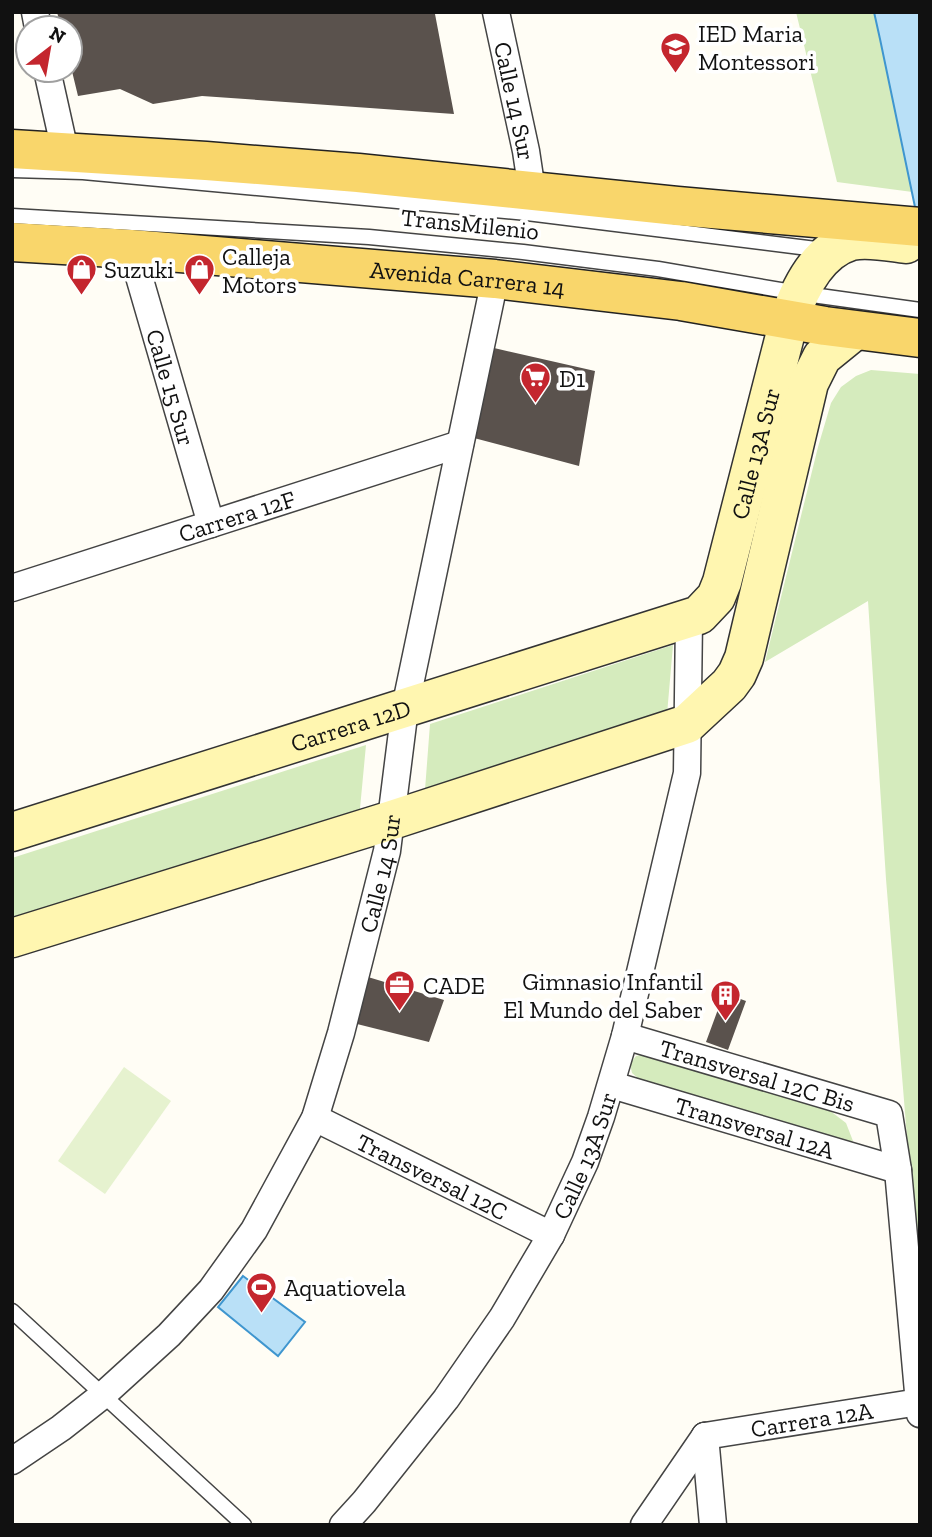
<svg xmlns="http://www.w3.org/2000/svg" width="932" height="1537" viewBox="0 0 932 1537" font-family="'Zilla Slab',serif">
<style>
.green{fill:#d5ebbd}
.pitch{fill:#e6f2cf}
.water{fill:#b9e0f7;stroke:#3f96cf;stroke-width:2}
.building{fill:#5a524d}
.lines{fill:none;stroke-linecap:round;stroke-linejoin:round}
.lane-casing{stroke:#444;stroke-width:17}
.street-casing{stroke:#444;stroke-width:29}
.secondary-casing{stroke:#333;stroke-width:41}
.primary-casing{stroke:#222;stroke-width:41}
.lane{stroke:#fff;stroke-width:14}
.street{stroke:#fff;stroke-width:26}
.secondary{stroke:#fff6b0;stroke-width:38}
.primary{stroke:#f9d66b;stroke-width:38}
.labels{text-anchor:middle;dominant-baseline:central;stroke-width:7;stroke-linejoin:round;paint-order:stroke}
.poi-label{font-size:24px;fill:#111;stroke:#fff;text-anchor:start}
.street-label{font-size:24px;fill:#111;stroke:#fff}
</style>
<rect width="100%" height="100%" fill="#fffdf5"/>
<path class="green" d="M796 12H920V193L837 182Z
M871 370 920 374V1297L886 879 868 601 765 662 818 447 831 403 841 387 856 376Z
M673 645 666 726 424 803 430 724Z
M366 745 359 819 12 923V858Z
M647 1054 829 1110 846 1123 853 1141 848 1143 639 1079 632 1073 630 1064 636 1056Z"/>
<path class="pitch" d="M124 1067 171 1101 105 1194 58 1161Z"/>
<path class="water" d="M874 12H920V231L880 39Z
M243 1276 305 1322 278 1356 218 1307Z"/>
<path class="building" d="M57 12 435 14 454 114 202 96 153 104 120 89 78 96 70 63V28H61Z
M494 348 595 371 579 466 474 438Z
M368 977 444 1000 429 1042 357 1024Z
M724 993 746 1001 728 1050 706 1042Z"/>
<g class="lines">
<defs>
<path id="lane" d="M12 170 83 172 527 213 824 250
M12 216 369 237 523 252 658 269 798 293 920 310
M12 1311 244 1525"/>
<g id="street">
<path d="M35 12 38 28"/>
<path id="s1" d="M496 12 526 151 532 191"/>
<path d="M47 70 65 151"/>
<path id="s2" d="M131 249 211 524"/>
<path id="s3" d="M12 588 460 444"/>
<path id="s4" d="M625 1036 889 1114 898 1170 920 1414"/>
<path id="s5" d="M612 1085 898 1170"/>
<path id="s6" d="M315 1118 551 1235"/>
<path id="s7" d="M705 1436 919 1402"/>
<path d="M705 1436 713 1525"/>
<path id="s8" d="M12 1461 61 1428 103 1395 169 1335 211 1290 254 1230 315 1118 341 1033 387 851 405 708 495 279"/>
<path id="s9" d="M343 1525 364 1502 446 1399 502 1318 551 1235 585 1162 601 1117 625 1036 687 773 689 619"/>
<path d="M644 1525 705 1436"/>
</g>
<g id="secondary">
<path id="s10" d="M12 832 699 615 716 597 722 582 789 320C799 290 817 251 851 241 868 237 890 242 906 244"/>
<path d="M12 938 392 820 687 724 729 685 737 674 744 658 809 383 822 357 854 331"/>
</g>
<g id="primary">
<path d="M12 149 206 161 358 173 677 206 920 227"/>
<path id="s11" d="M12 242 131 249 495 279 681 301 825 326 920 338"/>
</g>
</defs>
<use href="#lane" class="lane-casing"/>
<use href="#street" class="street-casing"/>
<use href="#secondary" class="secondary-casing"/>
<use href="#primary" class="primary-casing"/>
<use href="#lane" class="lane"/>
<use href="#street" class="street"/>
<use href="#secondary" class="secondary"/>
<use href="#primary" class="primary"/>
</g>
<defs>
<symbol id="school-pin" viewBox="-11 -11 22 30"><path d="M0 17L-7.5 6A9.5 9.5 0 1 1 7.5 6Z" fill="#c4262e" stroke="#fff"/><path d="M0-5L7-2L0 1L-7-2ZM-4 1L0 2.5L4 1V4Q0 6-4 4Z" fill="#fff"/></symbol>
<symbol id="shop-pin" viewBox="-11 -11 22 30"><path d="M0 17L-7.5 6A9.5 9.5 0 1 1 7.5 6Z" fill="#c4262e" stroke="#fff"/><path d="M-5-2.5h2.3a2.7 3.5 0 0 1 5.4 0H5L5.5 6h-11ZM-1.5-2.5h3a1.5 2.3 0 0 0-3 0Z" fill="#fff"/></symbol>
<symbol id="supermarket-pin" viewBox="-11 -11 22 30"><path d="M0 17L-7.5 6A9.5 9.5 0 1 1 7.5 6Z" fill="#c4262e" stroke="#fff"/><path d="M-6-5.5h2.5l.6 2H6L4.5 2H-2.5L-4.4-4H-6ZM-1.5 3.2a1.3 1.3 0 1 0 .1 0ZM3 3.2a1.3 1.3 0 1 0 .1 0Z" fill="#fff"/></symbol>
<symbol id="office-pin" viewBox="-11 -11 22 30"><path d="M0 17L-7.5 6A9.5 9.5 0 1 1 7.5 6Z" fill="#c4262e" stroke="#fff"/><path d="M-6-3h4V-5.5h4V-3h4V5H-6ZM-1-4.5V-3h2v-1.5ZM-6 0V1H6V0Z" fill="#fff"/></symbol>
<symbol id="building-pin" viewBox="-11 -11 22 30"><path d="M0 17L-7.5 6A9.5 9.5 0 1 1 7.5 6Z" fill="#c4262e" stroke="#fff"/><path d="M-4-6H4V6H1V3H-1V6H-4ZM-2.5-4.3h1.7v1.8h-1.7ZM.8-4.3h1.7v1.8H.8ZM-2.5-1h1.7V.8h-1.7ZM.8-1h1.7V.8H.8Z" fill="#fff"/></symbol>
<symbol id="stadium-pin" viewBox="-11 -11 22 30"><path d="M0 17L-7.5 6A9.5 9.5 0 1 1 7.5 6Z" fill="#c4262e" stroke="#fff"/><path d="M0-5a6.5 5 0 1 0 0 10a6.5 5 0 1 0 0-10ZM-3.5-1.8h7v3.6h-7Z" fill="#fff"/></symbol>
</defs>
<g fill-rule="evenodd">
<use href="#school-pin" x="658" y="30" width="35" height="47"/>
<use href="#shop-pin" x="64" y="252" width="35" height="47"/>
<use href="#shop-pin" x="182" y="252" width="35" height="47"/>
<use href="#supermarket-pin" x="518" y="360" width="35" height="47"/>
<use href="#office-pin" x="382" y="968" width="35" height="47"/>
<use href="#building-pin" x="708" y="978" width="35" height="47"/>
<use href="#stadium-pin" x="244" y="1270" width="35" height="47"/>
</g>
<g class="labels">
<g class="poi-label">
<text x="698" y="33">IED Maria<tspan x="698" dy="28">Montessori</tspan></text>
<text x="222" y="256">Calleja<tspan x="222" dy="28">Motors</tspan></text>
<text x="104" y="269">Suzuki</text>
<text x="559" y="378">D1</text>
<text x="703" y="981" text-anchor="end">Gimnasio Infantil<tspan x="703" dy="28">El Mundo del Saber</tspan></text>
<text x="423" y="985">CADE</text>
<text x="284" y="1287">Aquatiovela</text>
</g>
<g class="street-label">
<text stroke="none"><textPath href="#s1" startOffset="91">Calle 14 Sur</textPath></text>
<text transform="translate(470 224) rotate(6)">TransMilenio</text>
<text stroke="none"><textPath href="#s11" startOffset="457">Avenida Carrera 14</textPath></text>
<text stroke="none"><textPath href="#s2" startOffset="144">Calle 15 Sur</textPath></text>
<text stroke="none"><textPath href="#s10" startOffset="894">Calle 13A Sur</textPath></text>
<text stroke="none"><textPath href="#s3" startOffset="236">Carrera 12F</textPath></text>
<text stroke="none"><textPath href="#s10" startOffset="355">Carrera 12D</textPath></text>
<text stroke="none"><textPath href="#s8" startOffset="718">Calle 14 Sur</textPath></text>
<text stroke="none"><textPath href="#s4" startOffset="138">Transversal 12C Bis</textPath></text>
<text stroke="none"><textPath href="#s5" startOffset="149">Transversal 12A</textPath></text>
<text stroke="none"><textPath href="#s9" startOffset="444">Calle 13A Sur</textPath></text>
<text stroke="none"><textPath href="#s6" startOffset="131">Transversal 12C</textPath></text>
<text stroke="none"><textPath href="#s7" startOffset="108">Carrera 12A</textPath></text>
</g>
</g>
<rect width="932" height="1537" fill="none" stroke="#111111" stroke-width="28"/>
<g transform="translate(49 49) rotate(31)"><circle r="33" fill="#ffffff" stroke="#a0a0a0" stroke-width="2"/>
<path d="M0-5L12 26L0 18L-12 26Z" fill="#c4262e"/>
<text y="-10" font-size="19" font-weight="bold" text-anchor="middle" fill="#111111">N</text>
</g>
</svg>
